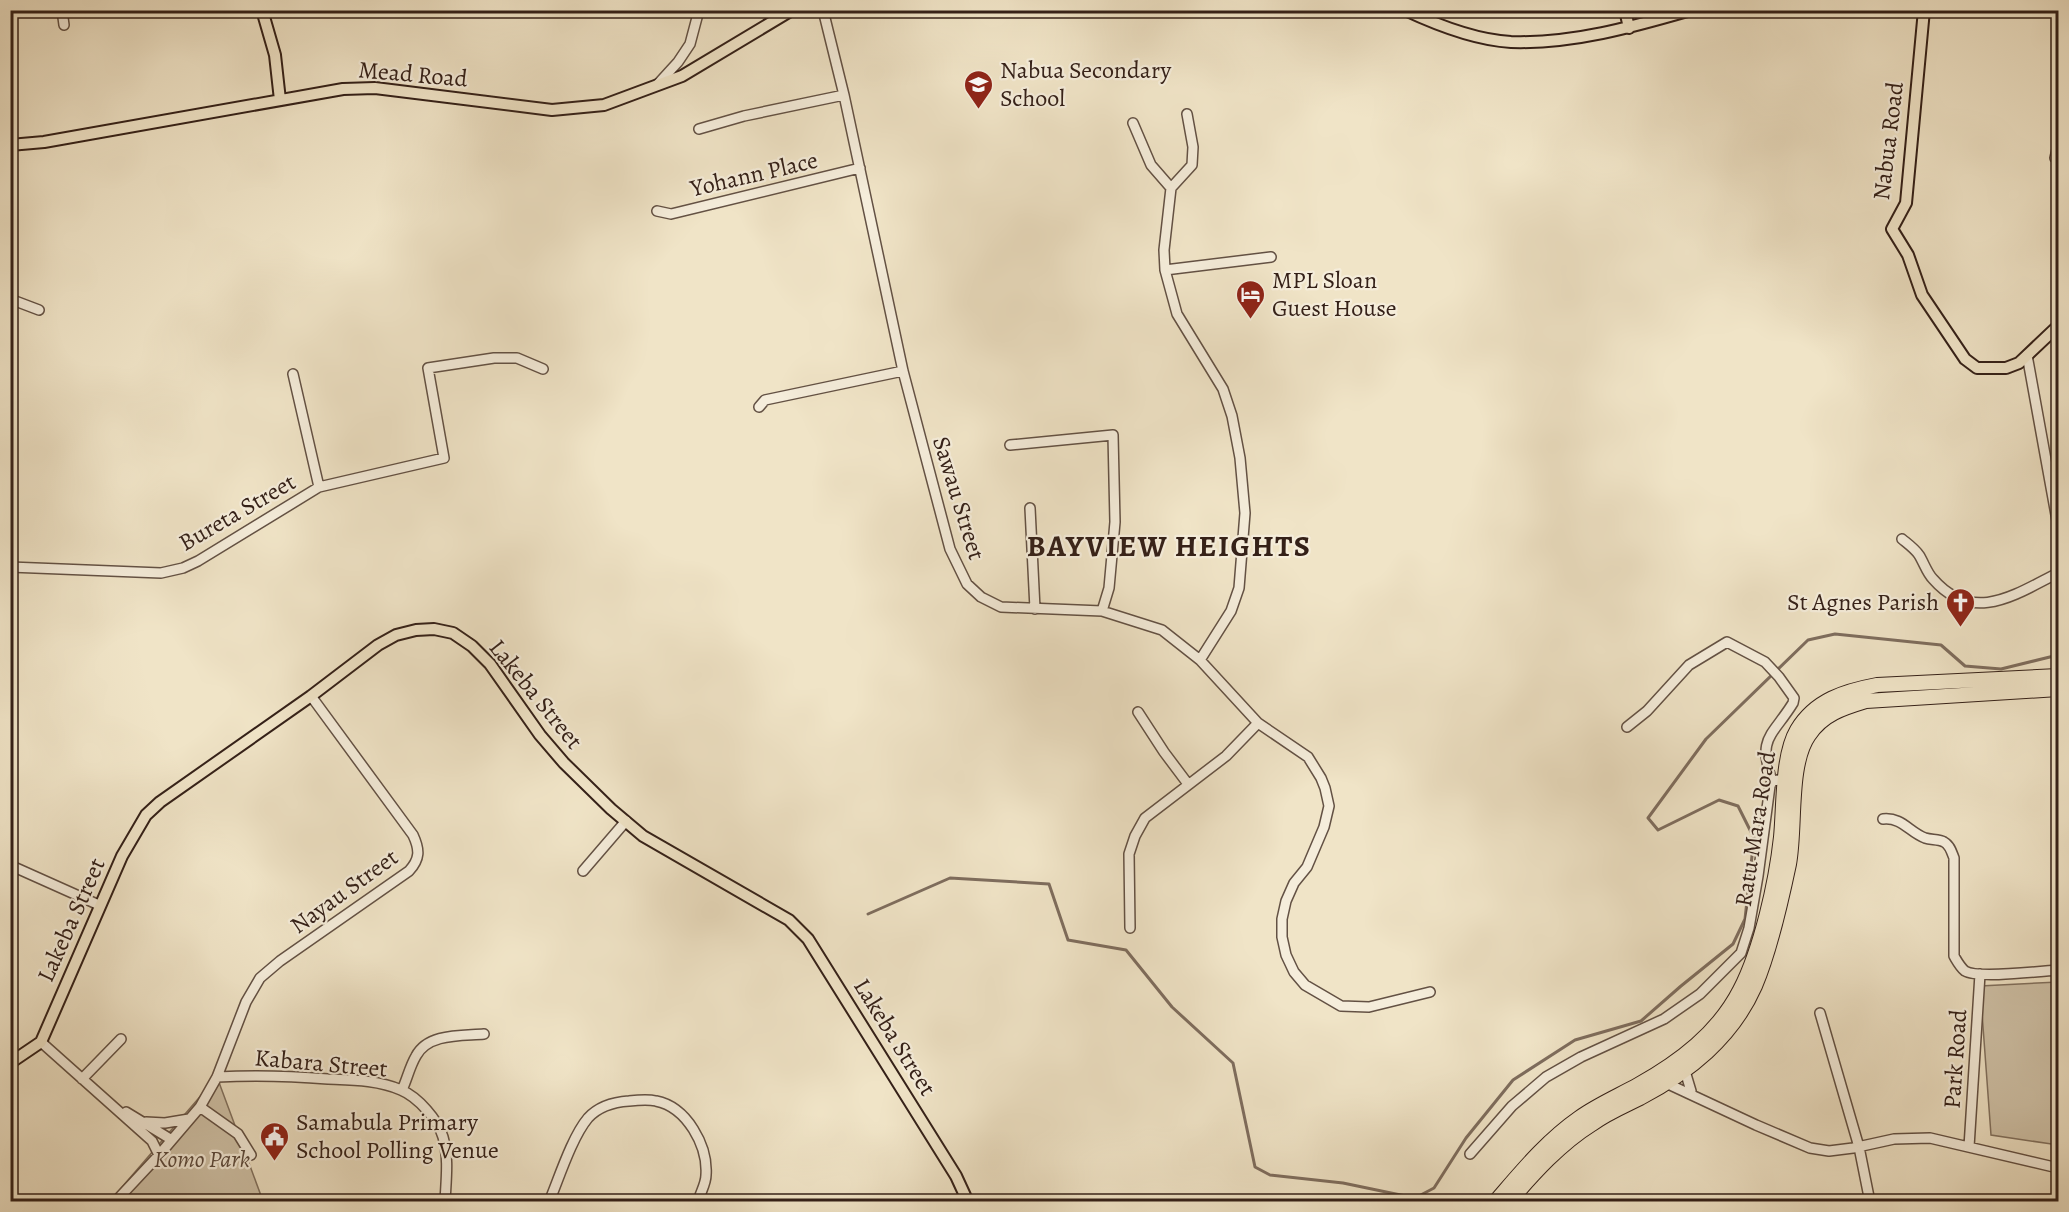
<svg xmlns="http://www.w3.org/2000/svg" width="2069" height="1212" viewBox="0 0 2069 1212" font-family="Alegreya,serif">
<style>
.green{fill:#d0c3a9;stroke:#827260;stroke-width:1.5}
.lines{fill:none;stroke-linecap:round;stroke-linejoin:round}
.stream{stroke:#7e6d5e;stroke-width:3}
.minor-casing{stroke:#635144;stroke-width:12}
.major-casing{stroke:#342018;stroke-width:14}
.highway-casing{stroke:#342018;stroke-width:16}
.minor{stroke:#f5eddb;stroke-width:9}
.major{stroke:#f0e4c7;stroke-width:10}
.highway{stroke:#f0e4c7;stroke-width:14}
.labels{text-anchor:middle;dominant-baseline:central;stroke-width:4.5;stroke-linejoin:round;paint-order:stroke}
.poi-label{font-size:24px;fill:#342018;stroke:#f5eddb;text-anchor:start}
.street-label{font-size:24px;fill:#342018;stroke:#f5eddb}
.park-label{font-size:24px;font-style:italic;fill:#5b493c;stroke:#f5eddb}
.district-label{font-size:30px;font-weight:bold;letter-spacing:1.5px;fill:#342018;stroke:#f5eddb}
</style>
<rect width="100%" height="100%" fill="#f0e4c7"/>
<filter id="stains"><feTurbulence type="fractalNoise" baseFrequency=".00333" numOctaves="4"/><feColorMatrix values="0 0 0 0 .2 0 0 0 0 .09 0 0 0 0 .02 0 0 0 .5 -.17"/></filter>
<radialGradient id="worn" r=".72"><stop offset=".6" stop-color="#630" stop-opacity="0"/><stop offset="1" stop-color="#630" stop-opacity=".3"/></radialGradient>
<path class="green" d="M2058 982V1145L1991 1135 1980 986Z
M217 1077 263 1201H110Z"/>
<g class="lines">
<path class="stream" d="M868 914 950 878 1049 884 1068 940 1126 950 1172 1007 1233 1063 1255 1167 1270 1175 1343 1183 1415 1198 1434 1188 1466 1138 1513 1080 1575 1040 1641 1021 1681 986 1733 944 1745 919 1754 838 1738 806 1719 800 1658 830 1648 818 1706 739 1808 640 1835 634 1941 645 1965 666 2001 669 2058 655"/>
<defs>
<path id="minor" d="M62 10 64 25
M823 10 844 95 903 371 950 549 967 584 981 597 1001 607 1102 611 1162 630 1200 660 1258 723 1308 757 1321 778 1325 788 1329 806 1324 827 1307 867 1294 883 1286 901 1282 919V937L1286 955 1294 972 1305 985 1341 1006 1369 1007 1430 992
M657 85 678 62 690 44 699 10
M1187 114 1193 147 1192 165 1171 188 1164 250 1165 270 1177 314 1223 389 1232 416 1240 458 1245 513 1239 588 1231 611 1200 660
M1133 123 1151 165 1171 188
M699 129 744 116 844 95
M2055 158 2058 145
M657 211 671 214 860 168
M1165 270 1271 257
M10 299 39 310
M2027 355 2058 526
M293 374 319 487
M759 407 765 400 903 371
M1010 445 1113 435 1115 522 1109 588 1102 611
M1030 508 1035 609
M1902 539C1908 544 1915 549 1919 555 1924 563 1927 573 1933 579 1973 625 2016 594 2058 573
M10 567 161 573 183 568 198 561 319 487 444 458 428 368 494 358H517L543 369
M1138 712 1164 752 1188 784
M1627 727 1647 711 1689 665 1727 642 1765 662 1779 677 1794 698 1793 703C1772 737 1757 737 1772 781
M1883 819C1902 817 1909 832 1925 838 1931 840 1939 839 1944 842 1950 845 1952 853 1954 858V956C1957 961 1960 967 1965 971 1978 979 2041 971 2058 970
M14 867 99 905
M583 871 626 821
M1130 928 1129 854 1135 836 1145 818 1226 756 1258 723
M1820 1013 1859 1147 1870 1202
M41 1042 152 1141 159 1155
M1685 1071 1691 1091 1690 1094
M217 1077C254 1075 291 1076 328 1079 352 1080 378 1080 401 1090 418 1097 438 1120 443 1137 449 1158 446 1180 445 1202
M82 1079 121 1039
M1666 1083 1756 1125 1810 1148 1829 1151 1853 1148 1894 1139 1930 1138 2058 1168
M402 1090C407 1079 410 1066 416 1056 428 1033 462 1036 484 1034
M200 1107 238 1134 251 1155
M126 1112 172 1140
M146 1122 165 1123 189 1119
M1969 1147 1980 974
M1470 1154 1512 1106 1546 1077 1581 1057 1664 1019 1700 994 1741 953 1749 928 1758 876 1770 786 1772 781 1786 779
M115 1202 159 1155 200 1107 217 1077 246 1002 260 978 280 961 409 871C420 859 420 850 413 835L311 696
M549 1202C559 1178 572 1137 588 1118 598 1107 614 1102 629 1101 638 1100 648 1099 656 1101 687 1107 708 1146 706 1175 706 1184 700 1193 698 1202"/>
<path id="major" d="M262 10 275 55 280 100
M1405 10C1437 25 1475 40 1511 42 1573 44 1632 27 1691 10
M1625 10 1629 28
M1924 10 1906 203 1892 229 1908 255 1922 295 1965 359 1977 368H2006L2019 363 2058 326
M10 145 44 142 343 89 375 88 552 110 604 105 682 76 792 10
M10 1063 41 1042 122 856 146 815 160 802 311 696 378 645 396 635 416 630 434 629 453 633 472 646 490 664 540 735 564 763 611 809 643 836 789 920 808 939 956 1176 968 1202"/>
<path id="highway" d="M1495 1202C1521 1172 1546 1141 1579 1118 1597 1105 1618 1096 1638 1085 1679 1062 1718 1033 1740 990 1761 949 1776 883 1781 837 1784 807 1782 755 1797 730 1815 700 1845 691 1877 685L2058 676
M1509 1202C1534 1173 1560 1144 1592 1124 1607 1113 1624 1106 1640 1098 1689 1072 1732 1038 1755 986 1770 951 1781 902 1789 864 1796 827 1788 765 1809 735 1823 714 1843 708 1866 701L2058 689"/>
</defs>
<use href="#minor" class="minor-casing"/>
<use href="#major" class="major-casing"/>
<use href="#highway" class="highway-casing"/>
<use href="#minor" class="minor"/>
<use href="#major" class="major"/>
<use href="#highway" class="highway"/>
</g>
<defs>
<symbol id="school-pin" viewBox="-11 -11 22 30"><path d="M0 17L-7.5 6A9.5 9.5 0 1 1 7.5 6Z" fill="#8f2418" stroke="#f5eddb"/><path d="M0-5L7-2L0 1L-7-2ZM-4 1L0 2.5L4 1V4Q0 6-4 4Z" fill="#fff"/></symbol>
<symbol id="hotel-pin" viewBox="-11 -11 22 30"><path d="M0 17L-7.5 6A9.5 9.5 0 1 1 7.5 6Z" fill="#8f2418" stroke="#f5eddb"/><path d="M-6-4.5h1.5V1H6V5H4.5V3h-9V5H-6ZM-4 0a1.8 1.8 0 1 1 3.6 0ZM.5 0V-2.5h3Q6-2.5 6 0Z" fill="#fff"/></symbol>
<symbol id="church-pin" viewBox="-11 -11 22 30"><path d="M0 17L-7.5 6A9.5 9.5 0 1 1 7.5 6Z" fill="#8f2418" stroke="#f5eddb"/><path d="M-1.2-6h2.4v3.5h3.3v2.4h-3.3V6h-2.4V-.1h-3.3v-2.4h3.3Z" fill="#fff"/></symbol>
<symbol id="civic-pin" viewBox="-11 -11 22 30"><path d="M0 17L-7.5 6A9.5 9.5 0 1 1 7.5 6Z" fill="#8f2418" stroke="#f5eddb"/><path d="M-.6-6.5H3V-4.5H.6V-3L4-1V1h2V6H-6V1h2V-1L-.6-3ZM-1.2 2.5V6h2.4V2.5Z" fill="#fff"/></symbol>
</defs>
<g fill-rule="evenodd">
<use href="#school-pin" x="962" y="68" width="33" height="45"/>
<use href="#hotel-pin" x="1234" y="278" width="33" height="45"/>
<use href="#church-pin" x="1944" y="586" width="33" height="45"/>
<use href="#civic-pin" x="258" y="1120" width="33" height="45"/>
</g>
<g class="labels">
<g class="poi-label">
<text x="1000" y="70">Nabua Secondary<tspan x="1000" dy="28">School</tspan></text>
<text x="1272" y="280">MPL Sloan<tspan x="1272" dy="28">Guest House</tspan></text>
<text x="1939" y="602" text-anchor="end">St Agnes Parish</text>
<text x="296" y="1122">Samabula Primary<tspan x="296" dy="28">School Polling Venue</tspan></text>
</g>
<g class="street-label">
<text transform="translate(413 74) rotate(5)">Mead Road</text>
<text transform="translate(1888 141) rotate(-83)">Nabua Road</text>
<text transform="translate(754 174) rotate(-13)">Yohann Place</text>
<text transform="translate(959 498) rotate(73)">Sawau Street</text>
<text transform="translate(237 512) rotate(-30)">Bureta Street</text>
<text transform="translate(536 694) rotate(51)">Lakeba Street</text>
<text transform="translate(1755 829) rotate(-81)">Ratu Mara Road</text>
<text transform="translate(344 891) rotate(-36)">Nayau Street</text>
<text transform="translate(71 920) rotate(-66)">Lakeba Street</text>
<text transform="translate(895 1037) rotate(58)">Lakeba Street</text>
<text transform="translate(1955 1059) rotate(-86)">Park Road</text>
<text transform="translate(321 1063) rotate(5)">Kabara Street</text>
</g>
<g class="park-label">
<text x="202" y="1159">Komo Park</text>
</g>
<g class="district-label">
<text x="1169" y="546">BAYVIEW HEIGHTS</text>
</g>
</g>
<rect width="2069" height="1212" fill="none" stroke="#f0e4c7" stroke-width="36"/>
<rect x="12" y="12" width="2045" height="1188" fill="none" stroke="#342018" stroke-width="3"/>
<rect x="18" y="18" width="2033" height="1176" fill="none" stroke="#342018" stroke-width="1.5"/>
<rect width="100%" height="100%" filter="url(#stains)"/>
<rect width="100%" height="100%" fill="url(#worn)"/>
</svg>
